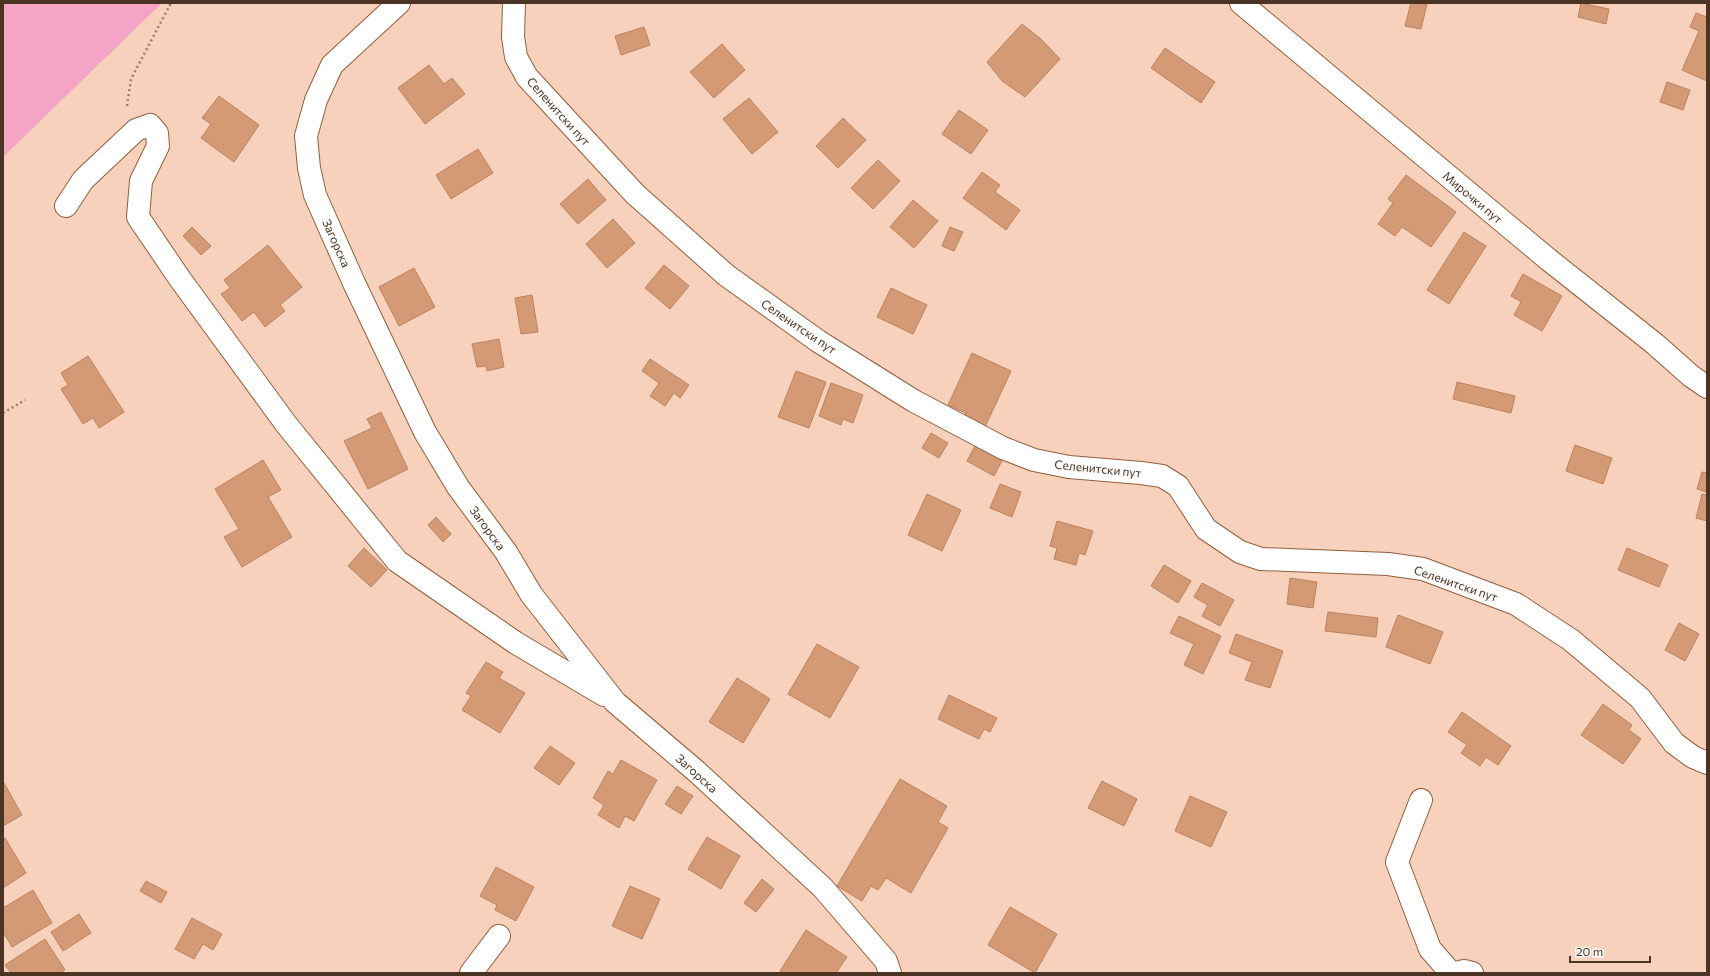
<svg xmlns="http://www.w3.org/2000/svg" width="1710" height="976" viewBox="0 0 1710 976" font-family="Commissioner,sans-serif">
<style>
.green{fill:#f4a5c6}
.building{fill:#d49a75;stroke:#bb835e}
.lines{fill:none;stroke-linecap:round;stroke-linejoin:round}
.minor-casing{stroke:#935e3a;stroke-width:24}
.path{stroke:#9d7e6b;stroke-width:2.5;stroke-dasharray:2 3;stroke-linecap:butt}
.minor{stroke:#fff;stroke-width:22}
.labels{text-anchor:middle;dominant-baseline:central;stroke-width:3;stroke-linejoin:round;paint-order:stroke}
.street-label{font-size:12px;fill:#4c3424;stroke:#fbfbfb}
</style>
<rect width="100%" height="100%" fill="#f7d1bb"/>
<path class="green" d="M3 3H162L3 157Z"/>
<path class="building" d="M1411 3 1427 4 1421 29 1405 26Z
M1581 3 1609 9 1606 24 1578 17Z
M1696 13 1707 17V81L1682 70 1699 31 1690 27Z
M1022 24 1042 40 1060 59 1025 97 1002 81 987 62Z
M644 27 650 45 621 55 615 36Z
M722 44 745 70 714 98 690 72Z
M1165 48 1215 82 1201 103 1151 68Z
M429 65 444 84 452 78 465 94 425 124 398 88Z
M1667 82 1690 90 1683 110 1660 102Z
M219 96 259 125 234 162 201 138 211 124 202 118Z
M749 98 778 132 752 154 723 119Z
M959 110 988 130 971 154 942 134Z
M843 118 866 140 838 168 816 146Z
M478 149 493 173 451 199 436 175Z
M878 160 900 181 873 209 851 188Z
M982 172 1000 185 995 192 1020 210 1006 230 963 198Z
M1406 175 1456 212 1431 247 1402 227 1395 236 1378 224 1393 203 1388 199Z
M588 179 606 200 578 224 560 204Z
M913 200 938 221 914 248 890 227Z
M613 219 635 243 607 268 586 244Z
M192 227 211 246 201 255 183 236Z
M950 227 963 232 954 251 942 246Z
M1464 232 1486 246 1449 304 1427 290Z
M268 245 302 287 280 305 285 311 265 327 254 312 242 321 221 294 230 288 224 280Z
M664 265 689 286 670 309 645 288Z
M414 268 435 307 399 326 379 287Z
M1523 274 1562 296 1542 331 1514 315 1521 302 1511 296Z
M891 288 927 305 913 334 877 317Z
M532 295 538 332 521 334 515 298Z
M499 339 504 367 487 371 486 366 477 367 472 344Z
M972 353 1011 371 985 427 964 418 966 413 948 405Z
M88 356 124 412 99 428 93 418 83 424 61 389 68 385 61 373Z
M650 359 689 385 680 398 674 393 665 406 650 396 659 383 642 371Z
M796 371 826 382 809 428 778 417Z
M1457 382 1515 396 1511 413 1453 399Z
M831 383 863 395 853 423 843 419 841 425 819 416Z
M381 412 408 469 368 489 344 441 372 428 367 419Z
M931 433 948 443 939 458 922 448Z
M977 442 1004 457 994 476 967 461Z
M1575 445 1612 458 1603 484 1566 471Z
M263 460 281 490 268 497 292 537 242 567 224 537 239 529 215 489Z
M1702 472 1707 473V492L1697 489Z
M1000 484 1021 492 1012 517 990 508Z
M927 494 961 510 942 551 908 535Z
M1702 494 1707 495V521L1696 518Z
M436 517 451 534 443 542 428 525Z
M1057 521 1093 531 1085 555 1079 553 1076 565 1054 559 1057 548 1050 546Z
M364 548 387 570 371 587 348 566Z
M1627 548 1668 565 1659 587 1618 570Z
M1164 565 1191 581 1178 603 1151 586Z
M1290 578 1317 582 1313 608 1287 604Z
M1202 583 1234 600 1220 626 1202 616 1208 605 1194 597Z
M1328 612 1378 618 1376 637 1325 631Z
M1398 615 1443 632 1430 664 1386 647Z
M1179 616 1221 636 1203 674 1184 665 1194 644 1170 633Z
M1679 623 1699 634 1685 661 1665 650Z
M1236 634 1283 651 1270 688 1245 680 1252 662 1229 653Z
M817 644 859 667 830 718 788 694Z
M486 662 503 672 499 678 525 693 500 733 462 710 471 696 466 693Z
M737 678 770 699 743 743 709 722Z
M949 695 997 718 990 732 984 729 979 739 938 719Z
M1603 704 1632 725 1629 730 1641 739 1623 764 1581 735Z
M1462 712 1511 746 1498 765 1486 757 1480 766 1461 753 1467 745 1448 732Z
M550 746 575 763 559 785 534 768Z
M621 760 657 780 634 821 625 816 619 828 598 815 604 805 593 798 608 771 613 774Z
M900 779 947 806 938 822 948 828 911 893 886 878 878 890 871 886 862 901 837 886Z
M1102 781 1137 799 1124 826 1088 808Z
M4 783 22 815 3 826V784Z
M677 786 693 796 681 814 665 804Z
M1190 796 1227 812 1211 847 1175 831Z
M707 837 740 856 721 889 688 869Z
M5 838 26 873 3 888V839Z
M496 867 534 887 516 921 495 910 497 905 480 896Z
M762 879 774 889 756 912 744 903Z
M146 881 167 892 161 903 140 891Z
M630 886 660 899 642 939 612 926Z
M33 890 52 923 12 947 3 932V908Z
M1010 907 1057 934 1035 973 988 945Z
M79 914 91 933 63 951 51 932Z
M192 918 222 934 213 950 203 944 194 959 175 949Z
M806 930 847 957 836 973H783L780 971Z
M45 939 65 970 60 973H11L5 965Z"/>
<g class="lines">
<defs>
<path id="minor" d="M399 3 332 65 316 100 306 136 309 168 315 195 354 283 425 432 458 487 506 552 531 594 615 702 696 771 823 888 886 961 890 973
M514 3 513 37 516 57 527 77 635 194 726 275 818 341 914 401 1003 448 1034 460 1069 467 1141 473 1162 476 1178 486 1206 529 1240 552 1261 559 1388 564 1423 569 1516 604 1571 640 1640 698 1674 743 1693 757 1707 763
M1241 3 1549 260 1655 344 1691 376 1707 387
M66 206 83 180 136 130 150 125 157 133 158 146 141 181 138 217 180 279 286 424 397 561 516 643 604 695
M1421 800 1397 862 1430 949 1451 973
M471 973 499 936
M1455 973 1464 971 1472 973"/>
</defs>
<use href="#minor" class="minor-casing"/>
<path class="path" d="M127 106 131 79 171 3
M3 413 25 400"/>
<use href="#minor" class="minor"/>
</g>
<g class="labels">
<g class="street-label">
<text transform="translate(559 111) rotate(48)">Селенитски пут</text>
<text transform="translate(1473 197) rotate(40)">Мирочки пут</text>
<text transform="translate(337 243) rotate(66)">Загорска</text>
<text transform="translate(799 326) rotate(34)">Селенитски пут</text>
<text transform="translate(1098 468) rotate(6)">Селенитски пут</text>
<text transform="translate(488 528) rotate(54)">Загорска</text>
<text transform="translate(1456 583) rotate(19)">Селенитски пут</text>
<text transform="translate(697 773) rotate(42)">Загорска</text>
</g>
</g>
<rect width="1710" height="976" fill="none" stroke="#4c3424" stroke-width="8"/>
<path d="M1570 956v6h80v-6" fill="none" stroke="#4c3424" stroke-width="2"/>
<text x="1576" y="956" font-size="12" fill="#4c3424" stroke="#fbfbfb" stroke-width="3" paint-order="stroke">20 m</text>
</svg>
